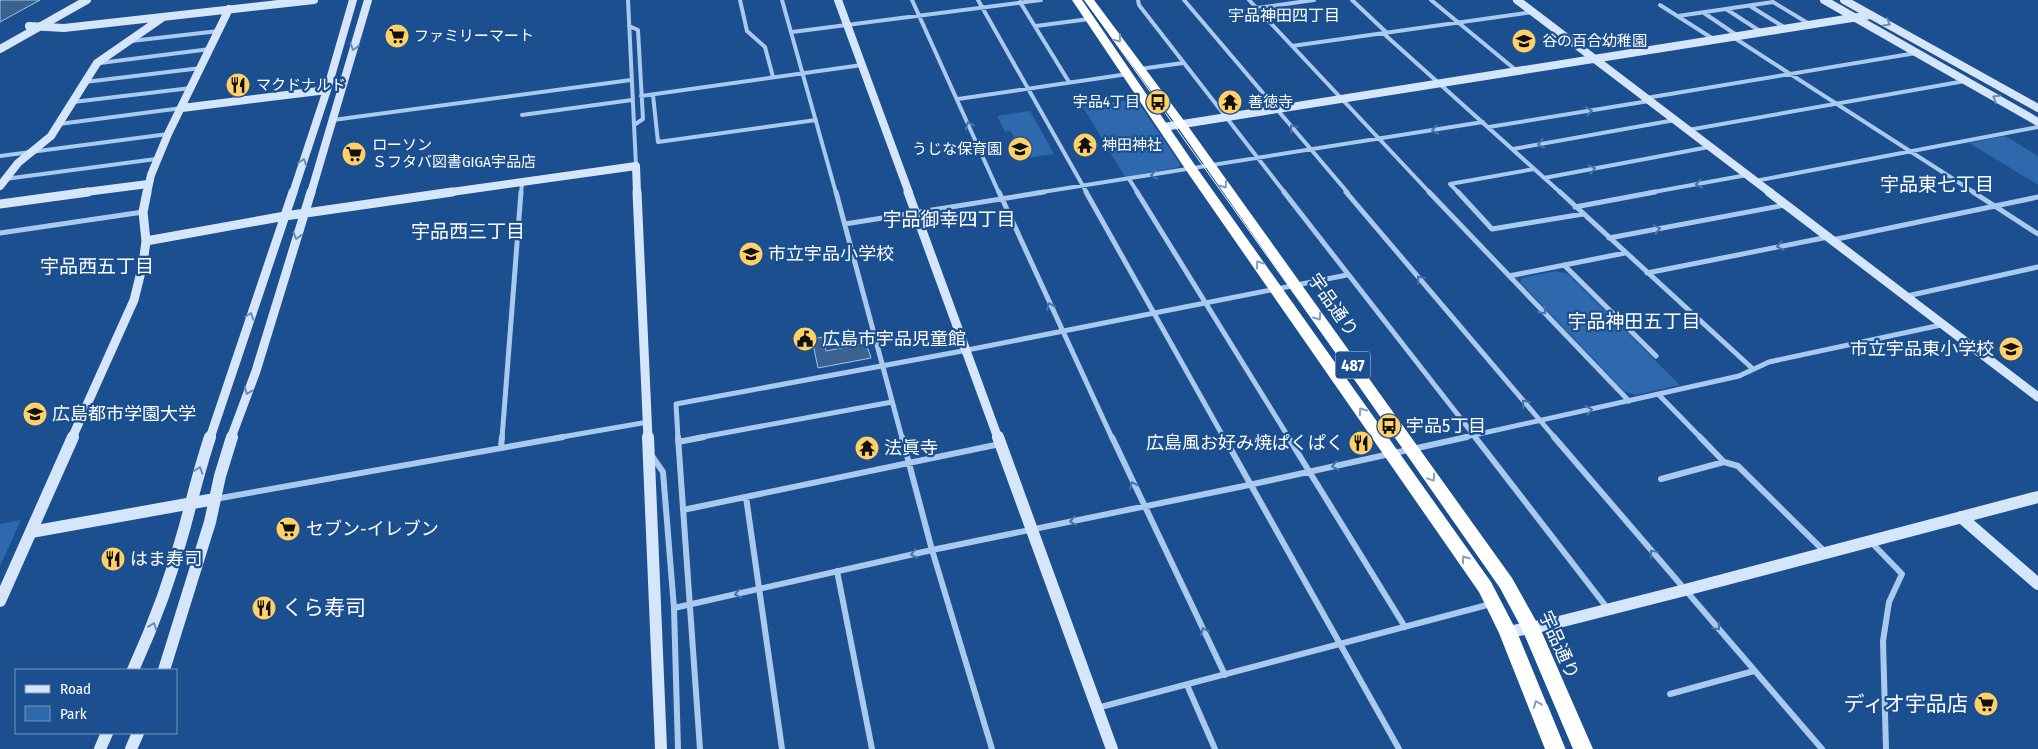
<svg xmlns="http://www.w3.org/2000/svg" width="2038" height="749" viewBox="0 0 2038 749" font-family="'Fira Sans Condensed','Noto Sans JP',sans-serif">
<style>
.green{fill:#2e69ad}
.water{fill:#3c6290;stroke:#9cc4f0}
.lines{fill:none;stroke-linecap:round;stroke-linejoin:round}
.street-far2{stroke:#a9c9ee;stroke-width:4}
.street-far1{stroke:#a9c9ee;stroke-width:5}
.street{stroke:#a9c9ee;stroke-width:6}
.secondary-far2{stroke:#d6e6fa;stroke-width:8}
.secondary-far1{stroke:#d6e6fa;stroke-width:9}
.secondary{stroke:#d6e6fa;stroke-width:12}
.highway{fill:#fff;fill-rule:evenodd}
.tram{stroke:#fff;stroke-width:1}
.oneway{stroke:#668bba}
.oneway2{stroke:#829ec1}
.oneway3{stroke:#4674ac}
.labels{text-anchor:middle;dominant-baseline:central;stroke-width:4.5;stroke-linejoin:round;paint-order:stroke}
.far-poi-label{font-size:15px;fill:#fff;stroke:#1b4f8f;text-anchor:start}
.far-neighbourhood-label{font-size:16px;fill:#fff;stroke:#1b4f8f}
.shield{fill:#1b4f8f;stroke:#bbcadd;stroke-width:1}
.shield-label{font-size:16px;font-weight:bold;fill:#fff}
.poi-label{font-size:18px;fill:#fff;stroke:#1b4f8f;text-anchor:start}
.street-label{font-size:18px;fill:#fff;stroke:#1b4f8f}
.neighbourhood-label{font-size:19px;fill:#fff;stroke:#1b4f8f}
.near-poi-label{font-size:21px;fill:#fff;stroke:#1b4f8f;text-anchor:start}
</style>
<rect width="100%" height="100%" fill="#1b4f8f"/>
<path class="green" d="M1136 99 1180 164 1179 167 1125 177 1083 107Z
M1030 111 1054 154 1025 158 1011 131 1005 132 997 116Z
M2005 136 2038 156V185L1969 143Z
M1556 271 1568 274 1680 385 1635 395 1624 391 1520 282 1522 278Z
M21 520 0 566V524Z"/>
<path class="water" d="M0 0H40L0 22Z
M823 337 826 351 866 343 871 358 818 368 812 339Z"/>
<g class="lines">
<path class="street-far2" d="M628 0 636 166
M740 0 747 31 765 47 773 77
M782 0 836 193
M912 0 999 193
M978 0 1087 193
M1138 0 1139 5 1285 193
M1184 0 1348 193
M1249 0 1430 193
M1352 0 1387 33
M1431 0 1517 71
M1020 2 1069 82
M1660 5 1715 40
M1750 6 1787 29
M1257 8 1314 0
M1726 9 1763 33
M1704 13 1738 36
M1678 16 1773 2 1811 25
M629 26 638 30 643 119 634 125
M1036 26 1089 19
M792 32 1041 0
M1383 33 1561 193
M1733 37 1975 193
M131 41 219 31
M1292 46 1533 12
M100 63 210 49
M1140 69 1183 63
M85 82 201 68
M653 95 658 142 816 120
M641 96 862 65
M1646 98 1916 53
M958 99 1128 74
M73 102 191 88
M522 115 632 100
M333 120 631 80
M59 124 182 108
M1489 127 1649 101
M1688 130 1965 81
M1513 149 1675 120
M0 156 168 134
M1544 178 1709 147
M5 179 156 159
M1129 179 1138 193
M1755 181 2038 127
M521 193 522 184
M1036 193 1483 122
M1459 193 1450 184 1534 169
M1648 193 1747 175"/>
<path class="street-far1" d="M836 192 902 438
M999 192 1112 438
M1086 192 1224 438
M1137 192 1289 438
M1284 192 1476 438
M1346 192 1555 438
M1429 192 1629 401
M1458 192 1492 229 1583 214
M1560 192 1753 369
M1973 192 2038 234
M1575 207 1655 192
M845 224 1044 192
M0 233 143 212
M1609 238 1785 205
M1832 240 2038 197
M1564 265 1656 356
M1647 273 1828 237
M1509 276 1625 253
M1907 296 2038 267
M1659 395 1701 438
M502 438 521 192
M556 438 648 422
M678 438 676 404 957 352 1347 275
M697 438 892 402
M1461 438 1739 376 1769 362 1941 325"/>
<path class="street" d="M678 437 700 749
M902 437 932 550 992 749
M1112 437 1225 675
M1224 437 1399 749
M1288 437 1405 627
M1475 437 1608 609
M1554 437 1822 749
M1700 437 1724 462 1738 466 1825 552
M678 442 704 437
M501 447 502 437
M652 456 663 472 674 608 678 749
M1661 479 1724 462
M746 497 782 749
M215 499 563 437
M683 510 1000 444
M1870 541 1902 574 1889 602 1883 641 1886 749
M837 571 872 749
M674 608 932 550 1249 485 1467 437
M1187 685 1215 749
M1670 694 1754 671
M1097 708 1491 604"/>
<path class="secondary-far2" d="M838 0 909 193
M1517 0 1771 193
M1824 0 2038 122
M1844 0 2038 108
M29 26 64 28 314 0
M0 49 87 0
M182 108 327 90
M1164 127 1871 15
M0 186 18 163 51 136 97 63 162 18
M78 193 148 184
M147 193 151 175 168 134 229 9
M293 193 327 90 353 0
M311 193 368 0
M444 193 636 166 637 193"/>
<path class="secondary-far1" d="M637 192 648 438
M908 192 998 438
M1769 192 2038 397
M0 204 88 192
M146 241 285 216 452 192
M72 438 134 300 143 264 146 241 143 212 147 192
M210 438 293 192
M231 438 256 371 311 192"/>
<path class="secondary" d="M648 437 661 749
M998 437 1112 749
M1961 517 2038 584
M31 532 215 499
M0 601 73 437
M1508 632 1551 624 1685 590 2038 497
M133 670C154 624 172 575 185 526 193 496 200 467 210 437
M164 670 210 522 220 476 232 437
M100 749 107 733
M131 749 138 733"/>
<path class="highway" d="M1072 0H1082L1201 174 1491 582 1517 632 1565 749H1545L1499 633 1479 592 1190 176Z
M1084 0H1094L1185 122 1512 578 1540 628 1593 749H1573L1523 631 1500 588 1177 126Z"/>
<path class="tram" d="M1085 0 1495 576 1514 609 1574 749
M1547 705 1565 749"/>
</g>
<defs><path id="oneway-chevron" d="M-2-3.5L2.5 0L-2 3.5" fill="none" stroke-width="1.6" stroke-linecap="round" stroke-linejoin="round" transform="scale(1.25)"/></defs>
<g class="oneway">
<use href="#oneway-chevron" transform="translate(1887 23) rotate(29)"/>
<use href="#oneway-chevron" transform="translate(354 47) rotate(106)"/>
<use href="#oneway-chevron" transform="translate(1996 98) rotate(-150)"/>
<use href="#oneway-chevron" transform="translate(303 162) rotate(-72)"/>
<use href="#oneway-chevron" transform="translate(297 236) rotate(107)"/>
<use href="#oneway-chevron" transform="translate(250 316) rotate(-72)"/>
<use href="#oneway-chevron" transform="translate(248 391) rotate(111)"/>
<use href="#oneway-chevron" transform="translate(199 470) rotate(-72)"/>
<use href="#oneway-chevron" transform="translate(153 626) rotate(-69)"/>
</g>
<g class="oneway2">
<use href="#oneway-chevron" transform="translate(1118 39) rotate(53)"/>
<use href="#oneway-chevron" transform="translate(1224 185) rotate(55)"/>
<use href="#oneway-chevron" transform="translate(1259 264) rotate(-126)"/>
<use href="#oneway-chevron" transform="translate(1318 317) rotate(55)"/>
<use href="#oneway-chevron" transform="translate(1362 411) rotate(-125)"/>
<use href="#oneway-chevron" transform="translate(1432 478) rotate(56)"/>
<use href="#oneway-chevron" transform="translate(1465 559) rotate(-125)"/>
<use href="#oneway-chevron" transform="translate(1537 704) rotate(-112)"/>
</g>
<g class="oneway3">
<use href="#oneway-chevron" transform="translate(1589 111) rotate(-9)"/>
<use href="#oneway-chevron" transform="translate(969 125) rotate(-114)"/>
<use href="#oneway-chevron" transform="translate(1293 128) rotate(-130)"/>
<use href="#oneway-chevron" transform="translate(1435 130) rotate(171)"/>
<use href="#oneway-chevron" transform="translate(1541 144) rotate(170)"/>
<use href="#oneway-chevron" transform="translate(1592 169) rotate(-11)"/>
<use href="#oneway-chevron" transform="translate(1154 175) rotate(171)"/>
<use href="#oneway-chevron" transform="translate(1699 184) rotate(170)"/>
<use href="#oneway-chevron" transform="translate(1657 229) rotate(-11)"/>
<use href="#oneway-chevron" transform="translate(1780 246) rotate(169)"/>
<use href="#oneway-chevron" transform="translate(1420 279) rotate(-130)"/>
<use href="#oneway-chevron" transform="translate(1050 306) rotate(-114)"/>
<use href="#oneway-chevron" transform="translate(1543 311) rotate(46)"/>
<use href="#oneway-chevron" transform="translate(1525 403) rotate(-130)"/>
<use href="#oneway-chevron" transform="translate(1589 410) rotate(-12)"/>
<use href="#oneway-chevron" transform="translate(1335 466) rotate(168)"/>
<use href="#oneway-chevron" transform="translate(1133 485) rotate(-115)"/>
<use href="#oneway-chevron" transform="translate(1073 521) rotate(169)"/>
<use href="#oneway-chevron" transform="translate(1653 553) rotate(-130)"/>
<use href="#oneway-chevron" transform="translate(914 554) rotate(168)"/>
<use href="#oneway-chevron" transform="translate(738 594) rotate(167)"/>
<use href="#oneway-chevron" transform="translate(1717 627) rotate(49)"/>
<use href="#oneway-chevron" transform="translate(1204 631) rotate(-116)"/>
</g>
<defs>
<symbol id="supermarket-disc" viewBox="-11 -11 22 22"><circle r="9.5" fill="#ffd166" stroke="#1b4f8f"/><path d="M-6-5.5h2.5l.6 2H6L4.5 2H-2.5L-4.4-4H-6ZM-1.5 3.2a1.3 1.3 0 1 0 .1 0ZM3 3.2a1.3 1.3 0 1 0 .1 0Z" fill="#111"/></symbol>
<symbol id="school-disc" viewBox="-11 -11 22 22"><circle r="9.5" fill="#ffd166" stroke="#1b4f8f"/><path d="M0-5L7-2L0 1L-7-2ZM-4 1L0 2.5L4 1V4Q0 6-4 4Z" fill="#111"/></symbol>
<symbol id="restaurant-disc" viewBox="-11 -11 22 22"><circle r="9.5" fill="#ffd166" stroke="#1b4f8f"/><path d="M-5-6h1v4h1v-4h1v4h1v-4h1v5L-1.5 .5V6h-2V.5L-5-1ZM5-6V6H3V1.5H1.5Q1.5-4 5-6Z" fill="#111"/></symbol>
<symbol id="bus-disc" viewBox="-11 -11 22 22"><circle r="9.5" fill="#ffd166" stroke="#1b4f8f"/><path d="M-5-6H5V4H4V6H2V4H-2V6H-4V4H-5ZM-3.5-4V0h7V-4ZM-3.5 1.2v1.5H-2V1.2ZM2 1.2v1.5H3.5V1.2Z" fill="#111"/></symbol>
<symbol id="temple-disc" viewBox="-11 -11 22 22"><circle r="9.5" fill="#ffd166" stroke="#1b4f8f"/><path d="M0-6L5-2H3V0L6.5 2.5H4V6H1.5V3h-3V6H-4V2.5H-6.5L-3 0V-2H-5Z" fill="#111"/></symbol>
<symbol id="civic-disc" viewBox="-11 -11 22 22"><circle r="9.5" fill="#ffd166" stroke="#1b4f8f"/><path d="M-.6-6.5H3V-4.5H.6V-3L4-1V1h2V6H-6V1h2V-1L-.6-3ZM-1.2 2.5V6h2.4V2.5Z" fill="#111"/></symbol>
<symbol id="university-disc" viewBox="-11 -11 22 22"><circle r="9.5" fill="#ffd166" stroke="#1b4f8f"/><path d="M0-5L7-2L0 1L-7-2ZM-4 1L0 2.5L4 1V4Q0 6-4 4Z" fill="#111"/></symbol>
</defs>
<g fill-rule="evenodd">
<use href="#supermarket-disc" x="383" y="22" width="28" height="28"/>
<use href="#school-disc" x="1510" y="27" width="28" height="28"/>
<use href="#restaurant-disc" x="224" y="71" width="28" height="28"/>
<use href="#bus-disc" x="1144" y="88" width="28" height="28"/>
<use href="#temple-disc" x="1216" y="88" width="28" height="28"/>
<use href="#temple-disc" x="1071" y="131" width="28" height="28"/>
<use href="#school-disc" x="1006" y="135" width="28" height="28"/>
<use href="#supermarket-disc" x="340" y="140" width="28" height="28"/>
<use href="#school-disc" x="737" y="240" width="28" height="28"/>
<use href="#civic-disc" x="791" y="325" width="28" height="28"/>
<use href="#school-disc" x="1997" y="335" width="28" height="28"/>
<use href="#university-disc" x="21" y="400" width="28" height="28"/>
<use href="#bus-disc" x="1375" y="412" width="28" height="28"/>
<use href="#restaurant-disc" x="1347" y="429" width="28" height="28"/>
<use href="#temple-disc" x="853" y="434" width="28" height="28"/>
<use href="#supermarket-disc" x="274" y="515" width="28" height="28"/>
<use href="#restaurant-disc" x="99" y="545" width="28" height="28"/>
<use href="#restaurant-disc" x="250" y="594" width="28" height="28"/>
<use href="#supermarket-disc" x="1972" y="690" width="28" height="28"/>
</g>
<g class="labels">
<g class="far-poi-label">
<text x="414" y="36">ファミリーマート</text>
<text x="1542" y="41">谷の百合幼稚園</text>
<text x="256" y="85">マクドナルド</text>
<text x="1140" y="102" text-anchor="end">宇品4丁目</text>
<text x="1248" y="102">善徳寺</text>
<text x="372" y="145">ローソン<tspan x="372" dy="17">Ｓフタバ図書GIGA宇品店</tspan></text>
<text x="1102" y="145">神田神社</text>
<text x="1002" y="149" text-anchor="end">うじな保育園</text>
</g>
<g class="far-neighbourhood-label">
<text x="1284" y="15">宇品神田四丁目</text>
</g>
<rect class="shield" x="1335.5" y="351.5" width="35" height="27" rx="4"/>
<g class="shield-label">
<text x="1353" y="365">487</text>
</g>
<g class="poi-label">
<text x="768" y="254">市立宇品小学校</text>
<text x="822" y="339">広島市宇品児童館</text>
<text x="1994" y="349" text-anchor="end">市立宇品東小学校</text>
<text x="52" y="414">広島都市学園大学</text>
<text x="1406" y="426">宇品5丁目</text>
<text x="1344" y="443" text-anchor="end">広島風お好み焼ぱくぱく</text>
<text x="884" y="448">法眞寺</text>
<text x="306" y="529">セブン-イレブン</text>
<text x="130" y="559">はま寿司</text>
</g>
<g class="street-label">
<text transform="translate(1333 305) rotate(55)">宇品通り</text>
<text transform="translate(1559 645) rotate(66)">宇品通り</text>
</g>
<g class="neighbourhood-label">
<text x="1937" y="184">宇品東七丁目</text>
<text x="949" y="219">宇品御幸四丁目</text>
<text x="468" y="231">宇品西三丁目</text>
<text x="97" y="266">宇品西五丁目</text>
<text x="1634" y="321">宇品神田五丁目</text>
</g>
<g class="near-poi-label">
<text x="282" y="608">くら寿司</text>
<text x="1968" y="704" text-anchor="end">ディオ宇品店</text>
</g>
</g>
<rect x="15" y="669" width="162" height="65" fill="#1b4f8f" stroke="#7695bc"/>
<rect x="25" y="685" width="25" height="8" fill="#d6e6fa" stroke="#7695bc"/>
<text x="60" y="694" font-size="15" fill="#ffffff">Road</text>
<rect x="25" y="706" width="25" height="15" fill="#2e69ad" stroke="#7695bc"/>
<text x="60" y="719" font-size="15" fill="#ffffff">Park</text>
</svg>
